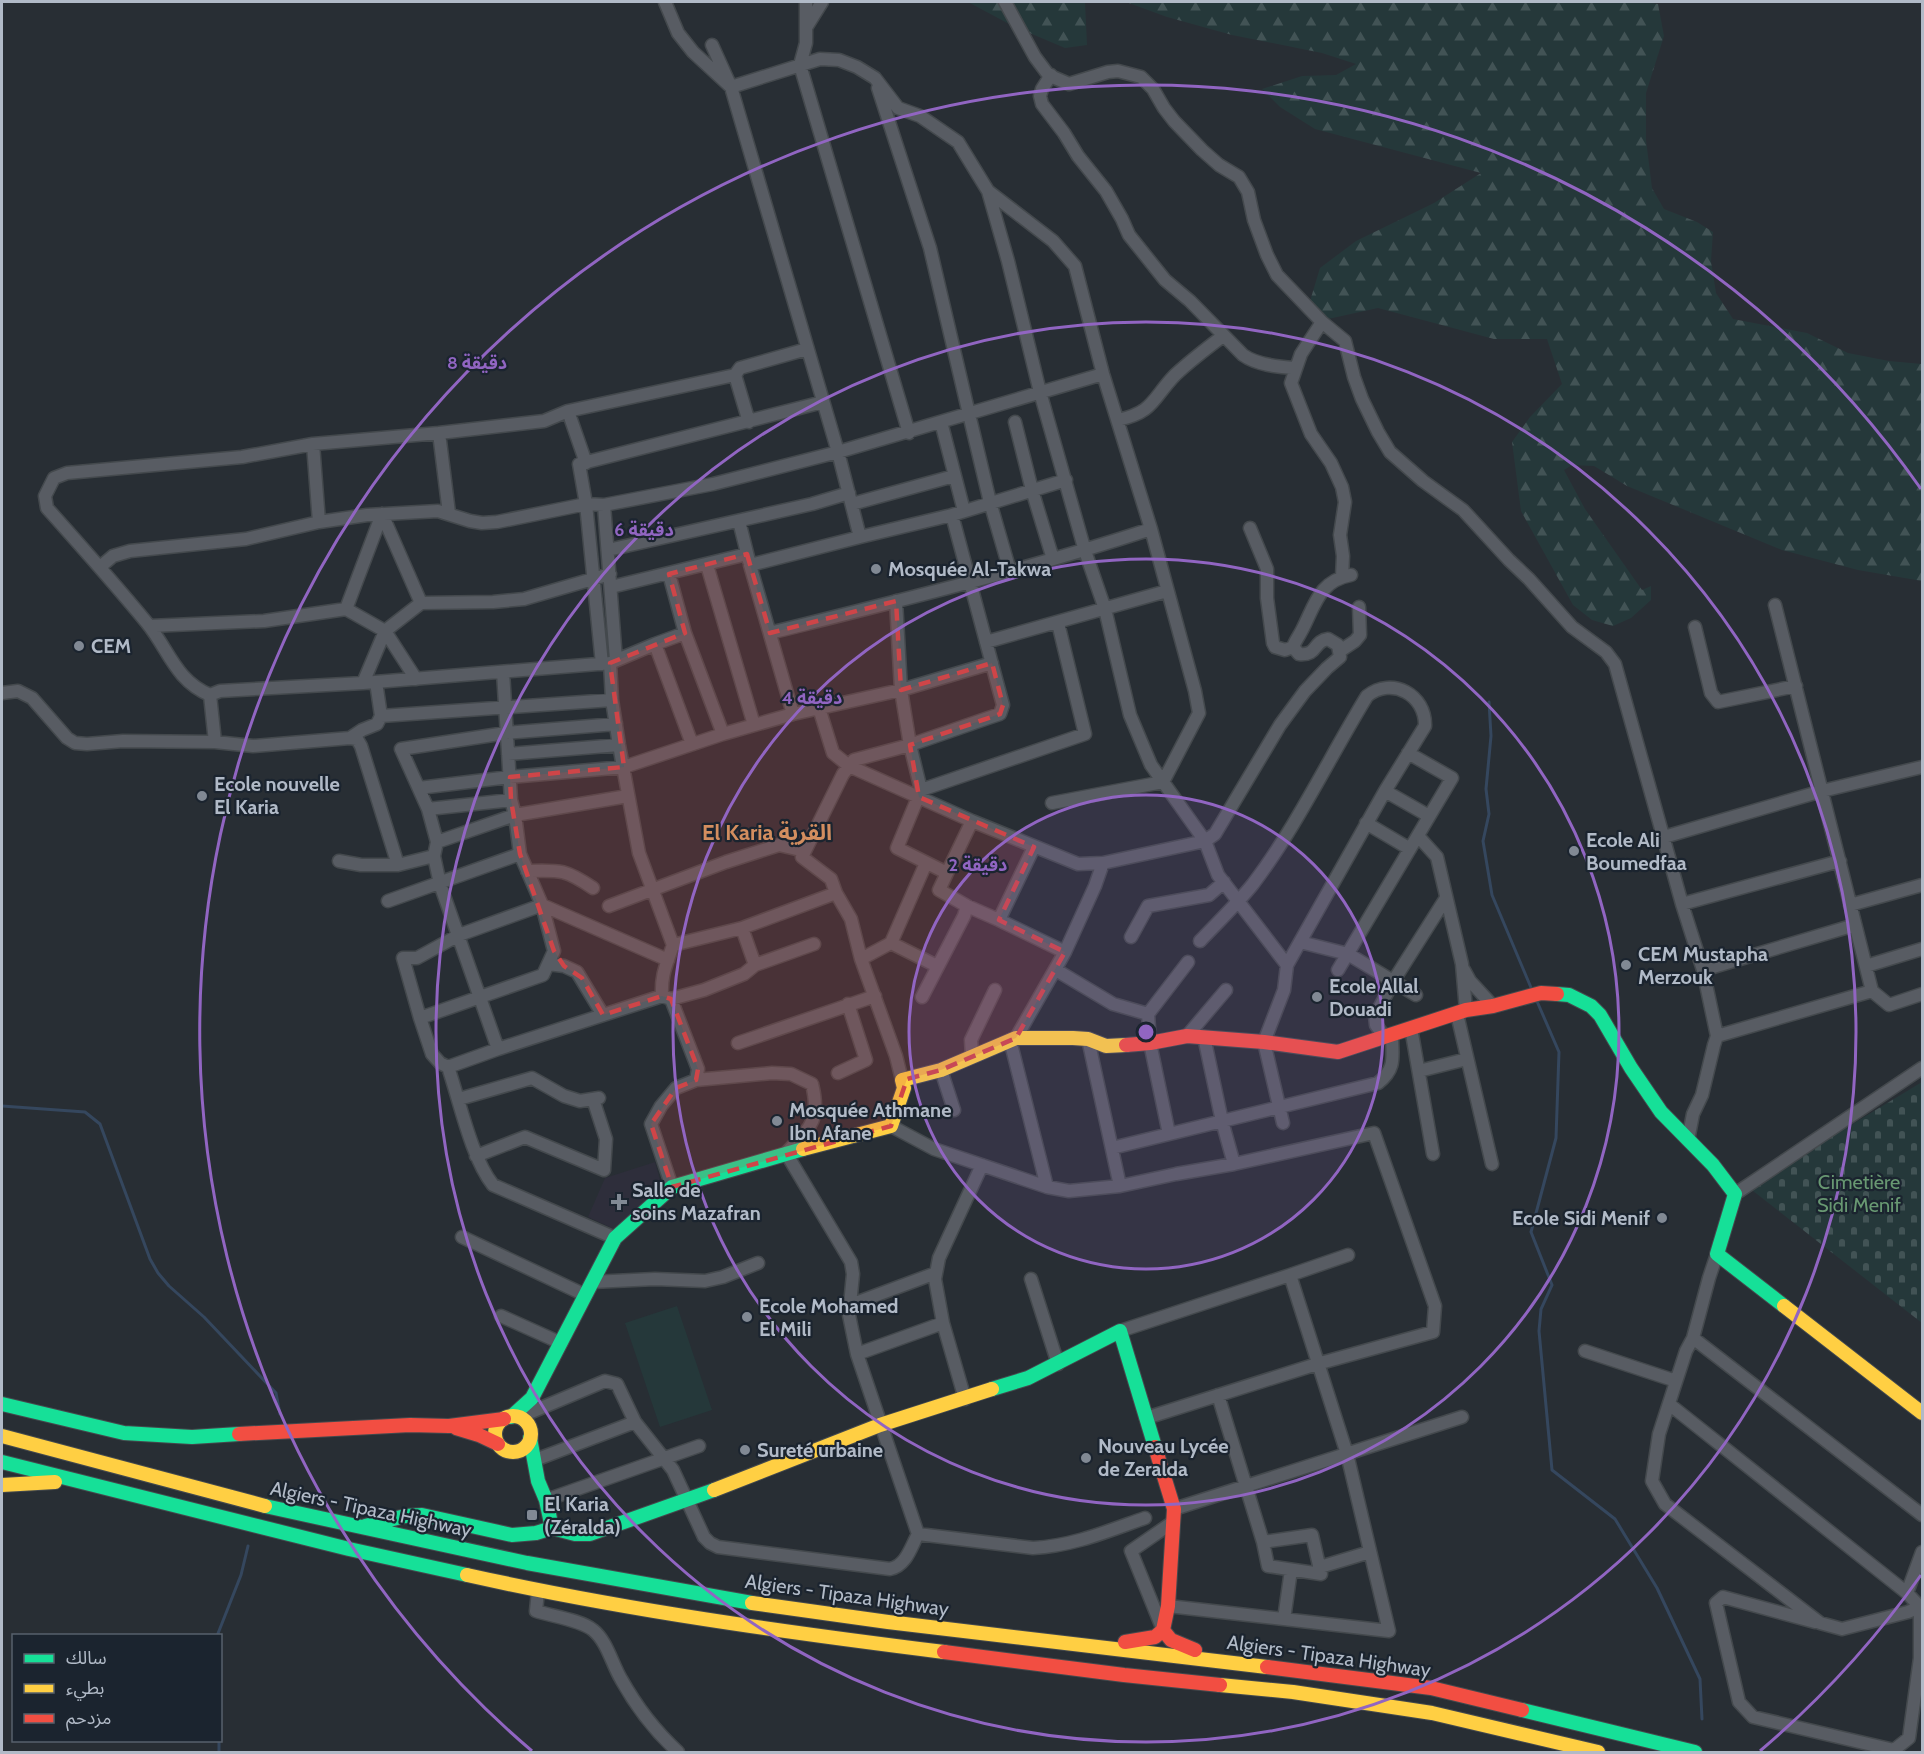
<svg xmlns="http://www.w3.org/2000/svg" width="1924" height="1754" viewBox="0 0 1924 1754" font-family="Cabin,'Noto Sans Arabic',sans-serif">
<style>
.medical{fill:#2e2e3b}
.forest{fill:url(#forest-firs)}
.cemetery{fill:url(#cemetery-stones)}
.garden{fill:#25383a}
.lines{fill:none;stroke-linecap:round;stroke-linejoin:round}
.stream{stroke:#35475e;stroke-width:3}
.street-casing{stroke:#44494d;stroke-width:15}
.fast-casing{stroke:#44494d;stroke-width:16}
.slow-casing{stroke:#44494d;stroke-width:16}
.jam-casing{stroke:#44494d;stroke-width:16}
.street{stroke:#585c63;stroke-width:12}
.fast{stroke:#16e098;stroke-width:14}
.slow{stroke:#ffcf43;stroke-width:14}
.jam{stroke:#f24e42;stroke-width:14}
.marked{fill:#cf4548;fill-opacity:0.2;stroke:#cf4548;stroke-width:4.5;stroke-dasharray:12 8;stroke-linejoin:round}
.ring{fill:none;stroke:#9165c2;stroke-width:3}
.poi-dot{fill:#818994;stroke:#1b242f;stroke-width:2}
.labels{text-anchor:middle;dominant-baseline:central;stroke-width:4.5;stroke-linejoin:round;paint-order:stroke}
.poi-label{font-size:20px;font-weight:bold;fill:#b1bac7;stroke:#1b242f;text-anchor:start}
.park-label{font-size:20px;fill:#689872;stroke:#1b242f}
.street-label{font-size:20px;fill:#b1bac7;stroke:#1b242f}
.quarter-label{font-size:22px;font-weight:bold;fill:#d38e5f;stroke:#1b242f}
.centre{fill:#9165c2;stroke:#1b242f;stroke-width:3}
.ring-label{font-size:18px;text-anchor:middle;font-weight:bold;fill:#9165c2;stroke:#1b242f;stroke-width:4.5;stroke-linejoin:round;paint-order:stroke}
</style>
<defs>
<pattern id="forest-firs" width="22" height="20" patternUnits="userSpaceOnUse" patternTransform="scale(1.5)"><rect width="22" height="20" fill="#25383a"/><path d="M5 1l3.5 6h-7zM16 11l3.5 6h-7z" fill="#425355"/></pattern>
<pattern id="cemetery-stones" width="16" height="16" patternUnits="userSpaceOnUse" patternTransform="scale(1.5)"><rect width="16" height="16" fill="#25383a"/><path d="M2 7V4a2 2 0 0 1 4 0v3zM10 15v-3a2 2 0 0 1 4 0v3z" fill="#425355"/></pattern>
</defs>
<rect width="100%" height="100%" fill="#282e34"/>
<path class="medical" d="M655 1162 662 1187 614 1229 588 1217 605 1178Z"/>
<path class="forest" d="M968 2H1085L1087 45 1065 48 1011 25Z
M1126 2H1644L1658 4 1664 36 1646 93V140L1652 188 1664 209 1697 222 1713 232 1711 261 1716 293 1733 319 1807 333 1848 353 1889 361 1922 364V581L1858 570 1782 550 1627 486 1594 466 1572 465 1564 470 1585 509 1642 590 1651 586V600L1631 618 1613 626 1592 620 1573 605 1521 511 1512 442 1530 417 1562 384 1547 339H1494L1378 308 1328 319 1307 311 1320 268 1356 241 1434 203 1481 173 1315 129 1280 107 1262 89 1302 76 1336 75 1356 64 1322 53 1232 35 1167 17Z"/>
<path class="cemetery" d="M1922 1082V1323L1748 1187Z"/>
<path class="garden" d="M677 1306 712 1410 660 1427 625 1323Z"/>
<g class="lines">
<path class="stream" d="M1489 702 1491 736 1486 789 1489 814 1483 841 1492 895 1532 990
M1536 999 1559 1052 1556 1138 1531 1232 1552 1285 1541 1309 1539 1331 1552 1470 1615 1519 1657 1588 1700 1679 1702 1719
M2 1106 85 1112 100 1124 150 1259 158 1273 169 1286 204 1317 276 1393 280 1414
M217 1636 241 1575 248 1546
M219 1740V1752"/>
<defs>
<path id="street" d="M665 2 678 33 693 52 731 87 820 59 839 60 857 67 875 78 898 108 920 116 958 142 988 191 1053 241 1075 266 1103 374 1151 529 1195 691 1199 713 1163 782 1052 803
M806 2V43L800 65 909 433
M1005 2 1035 57 1047 73 1055 78 1069 84 1108 72 1118 71 1141 77 1153 89 1164 108 1174 121 1202 150 1219 165 1239 177 1248 192 1254 220 1267 255 1277 275 1322 322 1345 341 1354 377 1362 399 1378 432 1390 452 1423 481 1463 510 1509 560 1529 579 1572 627 1606 652 1615 664 1682 904 1703 970 1717 1036 1714 1045 1702 1095 1693 1114 1688 1140
M807 26 822 2
M712 45 731 87 838 452 860 537 952 515 1003 705 1000 714 988 718 910 745 854 760 843 774 802 857 831 879 836 893 851 919 861 959 896 1056 902 1080
M1051 75 1042 89 1040 96 1042 104 1064 133 1078 156 1106 191 1122 219 1129 235 1165 280 1190 301 1243 355C1257 365 1278 367 1295 368
M878 88 930 248 969 414 990 502 1010 571
M988 191 1008 261 1040 392 1085 551 1105 609 1130 715 1151 765 1205 841 1218 875 1287 965 1284 990 1264 1042 1283 1123
M1322 322 1301 354 1291 383 1311 434 1331 463 1342 487 1345 502 1340 535 1343 556 1342 577
M735 375 740 368 807 349
M568 411 586 463
M1118 420C1154 412 1152 399 1175 375 1190 361 1207 348 1223 336
M941 422 964 511
M1015 422 1032 490 1053 559
M439 433 544 421 568 411 735 375 749 422
M313 444 319 522
M852 504 954 476
M604 505 616 660
M382 514 421 603
M952 515 1066 480
M739 521 749 561
M1250 528 1267 569V598L1273 643 1275 647 1285 650 1293 647
M608 550 812 504 849 493
M707 565 754 725
M100 567 113 556 130 551 246 539 319 522 367 515 438 511 470 521 482 523 497 522 586 504 604 505 713 484 838 452 1103 374
M669 574 685 633 723 734
M611 587 747 554
M896 601 901 690 992 663
M1775 605 1872 991
M346 609 382 514
M150 626 264 621 346 609 385 631 421 603 493 602 524 599 610 574
M1695 627 1711 693 1718 702 1796 686
M385 631 416 679
M770 633C898 601 1026 570 1151 529
M986 642 1167 591
M655 644 692 744
M1340 651 1355 641 1360 635 1359 607
M610 663 612 700 619 745 639 853 673 945C666 966 661 974 662 996L671 999 698 1069 696 1080 676 1088 661 1106 651 1124 672 1187
M602 664 586 504 579 464 823 402
M376 682 381 716
M363 683 610 663 655 644 685 633
M2 693 18 691 32 698 67 738 75 743 87 744 123 741 215 742 253 746 350 738 357 739 361 746 398 865 434 856
M210 695 220 691 363 683 385 631
M819 708 833 753 849 766 972 821 1078 864 1103 863 1205 841 1215 834 1280 725 1305 691 1327 668 1340 657 1338 645 1328 639C1313 641 1318 656 1299 654L1293 647C1295 641 1299 636 1302 630 1315 605 1319 581 1351 575
M793 714 750 565 860 537
M616 724 506 733 401 749 428 809 437 842 434 856 440 884 498 1049 662 996
M350 738 362 730 377 724 381 716 612 700
M215 742 210 695C175 680 169 650 147 623 115 584 81 546 47 508L45 496 54 478 67 473 242 457 313 444 439 433 449 513
M508 754 619 745
M419 788 510 777 624 767 723 734 793 714 901 690 910 745 921 790 897 848 947 873 972 821
M921 790 1085 734 1058 623
M1385 791 1429 816
M428 809 511 800
M1366 823 1410 849
M1418 836 1437 857 1462 964 1466 1010
M1664 837 1822 791 1922 767
M437 842 515 815 628 796
M1034 847 999 920 1065 952
M339 861 361 865H398
M527 871C560 870 565 869 593 888
M947 873 939 890 967 906 999 920
M388 901 520 854
M1682 904 1840 861
M1850 905 1922 885
M609 906 726 862 779 845 805 851
M742 928 755 965 814 944
M1131 937 1148 906 1209 895 1224 882
M1200 941C1218 922 1237 904 1253 884 1297 826 1329 758 1367 696 1392 676 1426 695 1425 726L1385 791 1287 965
M1300 942 1348 954 1416 995
M891 943 926 863
M673 945 742 928 836 893
M861 959 891 943 937 966
M548 964 564 966 577 972 603 1015
M1866 966 1922 949
M1056 970 1113 1004 1148 1014 1150 1043 1169 1134
M1338 970 1452 778 1408 753
M1464 970 1470 981 1493 1006
M1703 970 1855 925
M922 997 964 916 967 906
M671 999 704 990 744 974 755 965
M1148 1014 1188 962
M1457 1014 1492 1164
M420 1018 543 975 554 951 542 905 520 854 515 815 511 800 503 672
M1411 1028 1433 1154
M1187 1036 1226 990
M1384 1036 1376 1025 1375 1016 1394 980 1446 898
M1717 1036 1872 991 1889 1005 1922 994
M1204 1037 1222 1121 1234 1164
M1016 1038 1065 952 1095 886 1103 863
M1088 1039 1120 1186
M1010 1040 1047 1187
M738 1043 875 996
M498 1049 448 1067C460 1102 471 1157 493 1185L615 1238
M972 1056 971 1040 995 990
M448 1067 440 1063 432 1054 420 1018 403 958H417L459 935 542 905 668 960
M941 1070 954 1110
M1419 1071 1467 1059
M838 1073 866 1060 848 1004
M696 1080 772 1073 791 1074 812 1084C821 1121 810 1128 786 1153L851 1262 853 1274 849 1315 857 1354 943 1323
M459 1099 532 1078 564 1096 580 1101 599 1098
M891 1126 934 1149 1047 1187 1069 1191 1120 1186 1176 1174 1234 1164 1374 1133 1435 1306 1433 1332 1317 1364 1146 1418
M1112 1148 1378 1083C1397 1068 1392 1056 1392 1035
M476 1156 525 1137 604 1170 606 1139 593 1099
M1735 1194 1922 1068
M462 1237 585 1295
M1717 1254 1709 1278 1693 1338 1686 1351 1659 1434 1652 1481 1665 1504 1820 1623 1842 1629 1908 1612 1922 1606
M1290 1275 1348 1255
M1031 1279 1058 1364
M592 1282 655 1279 705 1281 723 1277 758 1263
M850 1305 936 1273
M501 1316 561 1343
M1120 1331 1290 1275 1347 1454 1389 1631 1168 1606
M1693 1338 1922 1515
M1585 1351 1676 1381
M857 1354 918 1534
M1218 1395 1263 1542
M965 1399 943 1323 935 1279 939 1258 982 1165
M1669 1404 1907 1593 1922 1552
M529 1413 605 1381 617 1384 635 1422 673 1470 704 1537 710 1543 718 1547 890 1569C906 1566 911 1547 918 1534L1033 1548C1073 1546 1108 1531 1145 1518
M535 1460 635 1422
M546 1500 699 1446
M1174 1509 1462 1417
M1312 1535 1321 1574 1268 1566 1263 1542Z
M1320 1567 1370 1552
M538 1591 536 1611C551 1616 581 1620 593 1630 607 1641 612 1664 621 1679 636 1706 655 1731 678 1752
M1284 1619 1291 1570
M1815 1622 1723 1597 1716 1603 1739 1702 1753 1717 1894 1750 1909 1738 1920 1658V1607L1907 1593
M1163 1630 1131 1551 1173 1522"/>
<path id="fast" d="M1557 994 1569 995 1591 1006 1600 1015 1631 1068 1661 1112 1713 1165 1735 1194 1717 1254 1784 1306
M992 1389 1028 1378 1120 1331 1155 1447
M2 1404 124 1433 192 1437 239 1434
M511 1417 532 1398 615 1238 672 1187 803 1149
M530 1438 538 1481 546 1500 552 1528 575 1534H590L714 1490
M2 1462 349 1549 467 1575
M265 1506 527 1563 752 1603
M365 1526 405 1516 422 1515 512 1535 536 1533 552 1528
M1522 1710 1695 1752"/>
<path id="slow" d="M803 1149 891 1126 904 1088 902 1080 941 1070 1016 1038H1073L1088 1039 1106 1046 1126 1045
M1784 1306 1922 1413
M495 1434a18 18 0 1 1 36 0a18 18 0 1 1-36 0Z
M2 1436 265 1506
M2 1485 55 1482
M714 1490 880 1425 992 1389
M467 1575C624 1610 784 1632 944 1652
M752 1603 888 1622 1267 1667
M1220 1685 1293 1692 1432 1713 1598 1752"/>
<path id="jam" d="M1126 1045 1150 1043 1187 1036 1264 1042 1338 1052 1466 1010 1493 1006 1541 993 1557 994
M456 1428 479 1435 498 1444
M239 1434 410 1425 449 1426 504 1419
M1155 1447 1174 1509 1168 1606 1163 1630
M1125 1642 1155 1637 1163 1630 1171 1640 1195 1650
M944 1652 1124 1675 1220 1685
M1267 1667 1431 1688 1522 1710"/>
</defs>
<use href="#street" class="street-casing"/>
<use href="#fast" class="fast-casing"/>
<use href="#slow" class="slow-casing"/>
<use href="#jam" class="jam-casing"/>
<use href="#street" class="street"/>
<use href="#fast" class="fast"/>
<use href="#slow" class="slow"/>
<use href="#jam" class="jam"/>
</g>
<path class="marked" d="M747 554 770 633 896 601 901 690 992 663 1003 705 1000 714 910 745 919 797 1034 847 999 920 1065 952 1016 1038 941 1070 907 1079 891 1126 672 1187 651 1124 676 1088 696 1080 698 1069 671 999 662 996 603 1015 582 978 564 966 554 951 520 854 511 800 510 777 624 767 610 663 685 633 669 574Z"/>
<circle cx="1146" cy="1032" r="237" fill="#9165c2" fill-opacity=".12"/>
<g class="ring">
<circle cx="1146" cy="1032" r="237"/>
<circle cx="1146" cy="1032" r="473"/>
<circle cx="1146" cy="1032" r="710"/>
<path d="M1921 1575A946 946 0 0 1 1760 1751M532 1751A946 946 0 1 1 1921 489"/>
</g>
<g class="poi-dot">
<circle cx="876" cy="569" r="6"/>
<circle cx="79" cy="646" r="6"/>
<circle cx="202" cy="796" r="6"/>
<circle cx="1574" cy="851" r="6"/>
<circle cx="1626" cy="965" r="6"/>
<circle cx="1317" cy="997" r="6"/>
<circle cx="777" cy="1121" r="6"/>
<path d="M616 1193h6v6h6v6h-6v6h-6v-6h-6v-6h6z"/>
<circle cx="1662" cy="1218" r="6"/>
<circle cx="747" cy="1317" r="6"/>
<circle cx="745" cy="1450" r="6"/>
<circle cx="1086" cy="1458" r="6"/>
<rect x="526" y="1509" width="12" height="12" rx="3"/>
</g>
<g class="labels">
<g class="poi-label">
<text x="888" y="569">Mosquée Al-Takwa</text>
<text x="91" y="646">CEM</text>
<text x="214" y="784">Ecole nouvelle<tspan x="214" dy="23">El Karia</tspan></text>
<text x="1586" y="840">Ecole Ali<tspan x="1586" dy="23">Boumedfaa</tspan></text>
<text x="1638" y="954">CEM Mustapha<tspan x="1638" dy="23">Merzouk</tspan></text>
<text x="1329" y="986">Ecole Allal<tspan x="1329" dy="23">Douadi</tspan></text>
<text x="789" y="1110">Mosquée Athmane<tspan x="789" dy="23">Ibn Afane</tspan></text>
<text x="632" y="1190">Salle de<tspan x="632" dy="23">soins Mazafran</tspan></text>
<text x="1650" y="1218" text-anchor="end">Ecole Sidi Menif</text>
<text x="759" y="1306">Ecole Mohamed<tspan x="759" dy="23">El Mili</tspan></text>
<text x="1098" y="1446">Nouveau Lycée<tspan x="1098" dy="23">de Zeralda</tspan></text>
<text x="757" y="1450">Sureté urbaine</text>
<text x="544" y="1504">El Karia<tspan x="544" dy="23">(Zéralda)</tspan></text>
</g>
<g class="park-label">
<text x="1859" y="1182">Cimetière<tspan x="1859" dy="23">Sidi Menif</tspan></text>
</g>
<g class="street-label">
<text transform="translate(371 1509) rotate(12)">Algiers - Tipaza Highway</text>
<text transform="translate(847 1595) rotate(8)">Algiers - Tipaza Highway</text>
<text transform="translate(1329 1656) rotate(8)">Algiers - Tipaza Highway</text>
</g>
<g class="quarter-label">
<text x="767" y="832">El Karia القرية</text>
</g>
</g>
<circle cx="1146" cy="1032" r="9" class="centre"/>
<g class="ring-label">
<text x="477" y="369">8 دقيقة</text>
<text x="644" y="536">6 دقيقة</text>
<text x="812" y="704">4 دقيقة</text>
<text x="978" y="871">2 دقيقة</text>
</g>
<rect width="1924" height="1754" fill="none" stroke="#b1bac7" stroke-width="6"/>
<rect x="12" y="1634" width="210" height="108" fill="#1b242f" stroke="#57606c" stroke-width="1.5"/>
<rect x="24" y="1654" width="30" height="9" fill="#16e098" stroke="#57606c" stroke-width="1.5"/>
<text x="66" y="1664" font-size="18" fill="#b1bac7">سالك</text>
<rect x="24" y="1684" width="30" height="9" fill="#ffcf43" stroke="#57606c" stroke-width="1.5"/>
<text x="66" y="1694" font-size="18" fill="#b1bac7">بطيء</text>
<rect x="24" y="1714" width="30" height="9" fill="#f24e42" stroke="#57606c" stroke-width="1.5"/>
<text x="66" y="1724" font-size="18" fill="#b1bac7">مزدحم</text>
</svg>
